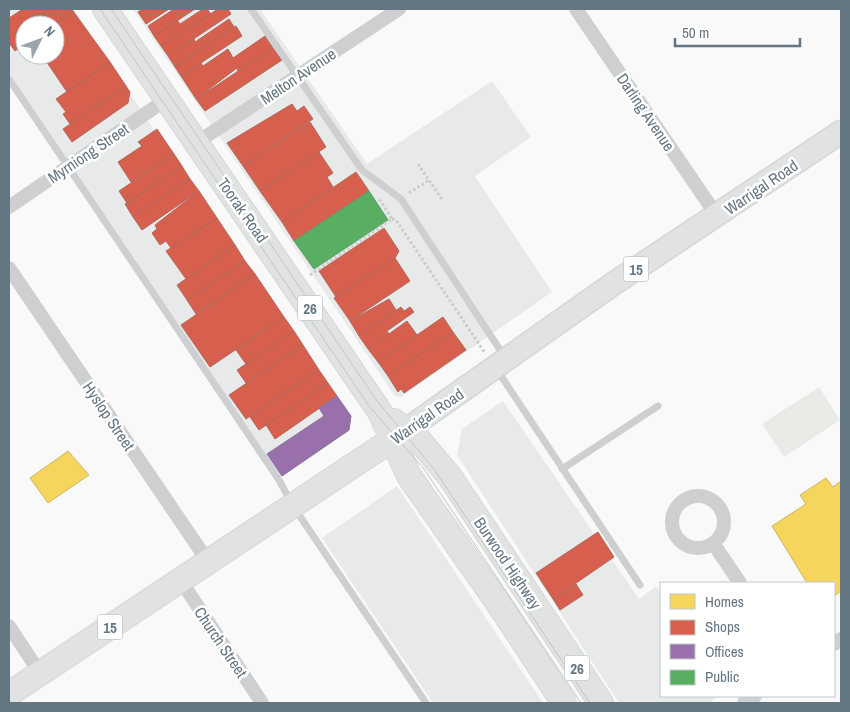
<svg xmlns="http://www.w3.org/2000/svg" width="850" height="712" viewBox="0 0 850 712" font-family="'Archivo Narrow',sans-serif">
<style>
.built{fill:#e8e9e9;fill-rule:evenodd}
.grass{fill:#e8ebe6}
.homes{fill:#f6d55c;stroke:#cab868}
.shops{fill:#d6604d;stroke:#b4675d}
.offices{fill:#9970ab;stroke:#89729f}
.public{fill:#5aae61;stroke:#5d9d6b}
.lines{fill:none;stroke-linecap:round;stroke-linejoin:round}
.primary-casing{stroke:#d5d6d7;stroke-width:25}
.trunk-casing{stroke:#d5d6d6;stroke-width:26}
.path{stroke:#cbcccd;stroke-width:3;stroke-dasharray:2.5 2.5;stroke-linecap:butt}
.service{stroke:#cecfd0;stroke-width:7}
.minor{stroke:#cecfd0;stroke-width:14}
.primary{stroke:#e1e2e2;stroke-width:22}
.trunk{stroke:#e1e2e2;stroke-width:24}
.tram{stroke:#c3c5c6;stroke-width:1}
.labels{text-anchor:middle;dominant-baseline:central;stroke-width:5;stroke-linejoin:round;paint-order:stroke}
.shield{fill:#fff;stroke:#939fa8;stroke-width:1}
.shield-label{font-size:15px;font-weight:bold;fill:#657683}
.street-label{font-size:16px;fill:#657683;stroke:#fff}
</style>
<rect width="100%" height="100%" fill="#f9f9f9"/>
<path class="built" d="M9 9H73L350 421 348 432 281 477 9 74ZM25 25H55V55H25Z
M133 9H260L367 164 492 81 531 137 475 176 552 292 401 397 395 396Z
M503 401 639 599 656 586 661 593V696H719L708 703H619L457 455 462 429Z
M397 486 543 703H433L322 538Z"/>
<path class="grass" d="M819 387 840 420 784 457 762 424Z"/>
<path class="homes" d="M68 451 89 475 48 503 30 478Z
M826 478 833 487 841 481V591L834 596V583H807L772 526 806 504 800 495Z"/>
<path class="shops" d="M23 9H50L9 37V18Z
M50 9H72L73 11 53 25H26Z
M143 9H169L146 24 138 12Z
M174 9H195L154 36 148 26Z
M203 9H207L211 14 161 46 154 36 177 20 180 24Z
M218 9H228L231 14 168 56 161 46Z
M73 11 110 62 67 92 42 55H55L53 25Z
M229 19 234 27 175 67 168 56 194 39 195 42Z
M25 26V44L15 51 9 43V37Z
M236 26 242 36 181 76 175 67Z
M265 36 273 48 238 71 237 68 196 99 181 76 201 63 203 66 228 49 233 58Z
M273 48 282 60 205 111 196 99Z
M110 62 126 86 70 124 63 114 66 112 56 99Z
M126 86 130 92 128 103 72 142 63 129Z
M292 104 297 111 304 106 313 119 243 166 227 143Z
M310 122 326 147 260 191 243 166Z
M157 129 174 154 131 182 118 162 142 146 138 142Z
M319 152 333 173 327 177 333 187 282 222 260 191Z
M174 154 182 166 127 203 119 191Z
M182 166 190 179 133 217 125 204Z
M356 172 369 191 294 241 282 222Z
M190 179 199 191 142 230 133 217Z
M199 191 217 218 171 248 166 241 160 245 152 233 157 229 155 225Z
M217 218 235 245 186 279 166 251Z
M384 228 399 251 395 258 336 297 319 271Z
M235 245 245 261 187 300 177 285Z
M395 258 410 281 350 321 334 298Z
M245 261 255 274 196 314 187 300Z
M255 274 284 317 210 367 181 325Z
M389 299 396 310 359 336 350 321Z
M401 307 404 311 410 307 414 312 387 331 389 334 368 349 359 336Z
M284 317 294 331 246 364 236 350Z
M443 317 453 332 388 376 378 362Z
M407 321 417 335 378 362 368 349Z
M294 331 303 345 246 383 237 370Z
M453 332 466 350 404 393 401 389 398 392 388 376Z
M303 345 319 370 246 419 229 395Z
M319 370 328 383 259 430 250 417Z
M328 383 337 396 275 439 266 425Z
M598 532 614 557 553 599 536 573Z
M576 584 583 595 560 610 553 599Z"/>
<path class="offices" d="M337 396 351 416 349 430 282 476 267 454 324 416 319 408Z"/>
<path class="public" d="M369 191 388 220 314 269 294 241Z"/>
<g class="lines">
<defs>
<path id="primary" d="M406 430 613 284 841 132"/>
<path id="trunk" d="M105 9 380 412 409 476 498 603 564 703
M394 421 419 440 450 477 601 703
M9 694 405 431"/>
</defs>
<use href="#primary" class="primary-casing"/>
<use href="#trunk" class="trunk-casing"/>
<path class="path" d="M418 164 443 201
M409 193 429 180
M392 219 396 220 485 353
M310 275 392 219 378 197"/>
<path class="service" d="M251 9 362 170 401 199 504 356
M9 79 279 480 293 506 426 703
M497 370 640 585
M562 469 658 406"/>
<path class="minor" d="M576 9 717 216
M196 143 399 9
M9 207 167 99
M9 268 209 563
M672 522a26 26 0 1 1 52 0a26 26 0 1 1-52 0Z
M713 543 740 583
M181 581 262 703
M9 626 40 673
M834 644 841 639
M744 703 755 696"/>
<use href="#primary" class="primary"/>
<use href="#trunk" class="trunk"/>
<path class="tram" d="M100 9 369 406 424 469 581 703
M111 9 377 401 434 469 590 703"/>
</g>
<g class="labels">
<g class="shield">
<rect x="623.5" y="256.5" width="25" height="25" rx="4"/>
<rect x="297.5" y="295.5" width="25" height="25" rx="4"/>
<rect x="97.5" y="614.5" width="25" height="25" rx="4"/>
<rect x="564.5" y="655.5" width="25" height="25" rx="4"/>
</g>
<g class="shield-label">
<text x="636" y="269">15</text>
<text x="310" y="308">26</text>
<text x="110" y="627">15</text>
<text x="577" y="668">26</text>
</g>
<g class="street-label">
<text transform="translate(298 76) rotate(-34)">Melton Avenue</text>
<text transform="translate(646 112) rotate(56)">Darling Avenue</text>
<text transform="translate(88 153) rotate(-34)">Myrniong Street</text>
<text transform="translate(761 187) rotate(-34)">Warrigal Road</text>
<text transform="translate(243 210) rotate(55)">Toorak Road</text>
<text transform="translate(109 416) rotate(56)">Hyslop Street</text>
<text transform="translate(427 416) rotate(-35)">Warrigal Road</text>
<text transform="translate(508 563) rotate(56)">Burwood Highway</text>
<text transform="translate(221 642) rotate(56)">Church Street</text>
</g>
</g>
<rect width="850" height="712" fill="none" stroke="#657683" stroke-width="20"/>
<rect x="660" y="582" width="175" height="115" fill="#ffffff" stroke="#c1c8cd"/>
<rect x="670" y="594" width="25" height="15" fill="#f6d55c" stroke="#c1c8cd"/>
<text x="705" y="607" font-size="15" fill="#657683">Homes</text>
<rect x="670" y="620" width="25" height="15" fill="#d6604d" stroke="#c1c8cd"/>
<text x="705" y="632" font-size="15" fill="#657683">Shops</text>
<rect x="670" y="644" width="25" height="15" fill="#9970ab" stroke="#c1c8cd"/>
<text x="705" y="657" font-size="15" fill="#657683">Offices</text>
<rect x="670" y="670" width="25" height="15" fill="#5aae61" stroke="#c1c8cd"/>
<text x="705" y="682" font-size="15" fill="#657683">Public</text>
<g transform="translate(40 40) rotate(48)"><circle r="24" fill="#ffffff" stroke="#c1c8cd"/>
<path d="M0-4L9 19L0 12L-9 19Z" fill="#99a4ac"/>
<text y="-8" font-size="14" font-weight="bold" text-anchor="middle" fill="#657683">N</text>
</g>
<path d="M675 38v8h125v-8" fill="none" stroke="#657683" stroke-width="2.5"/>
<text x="682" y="38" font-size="15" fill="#657683" stroke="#ffffff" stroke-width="4" paint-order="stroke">50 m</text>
</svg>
